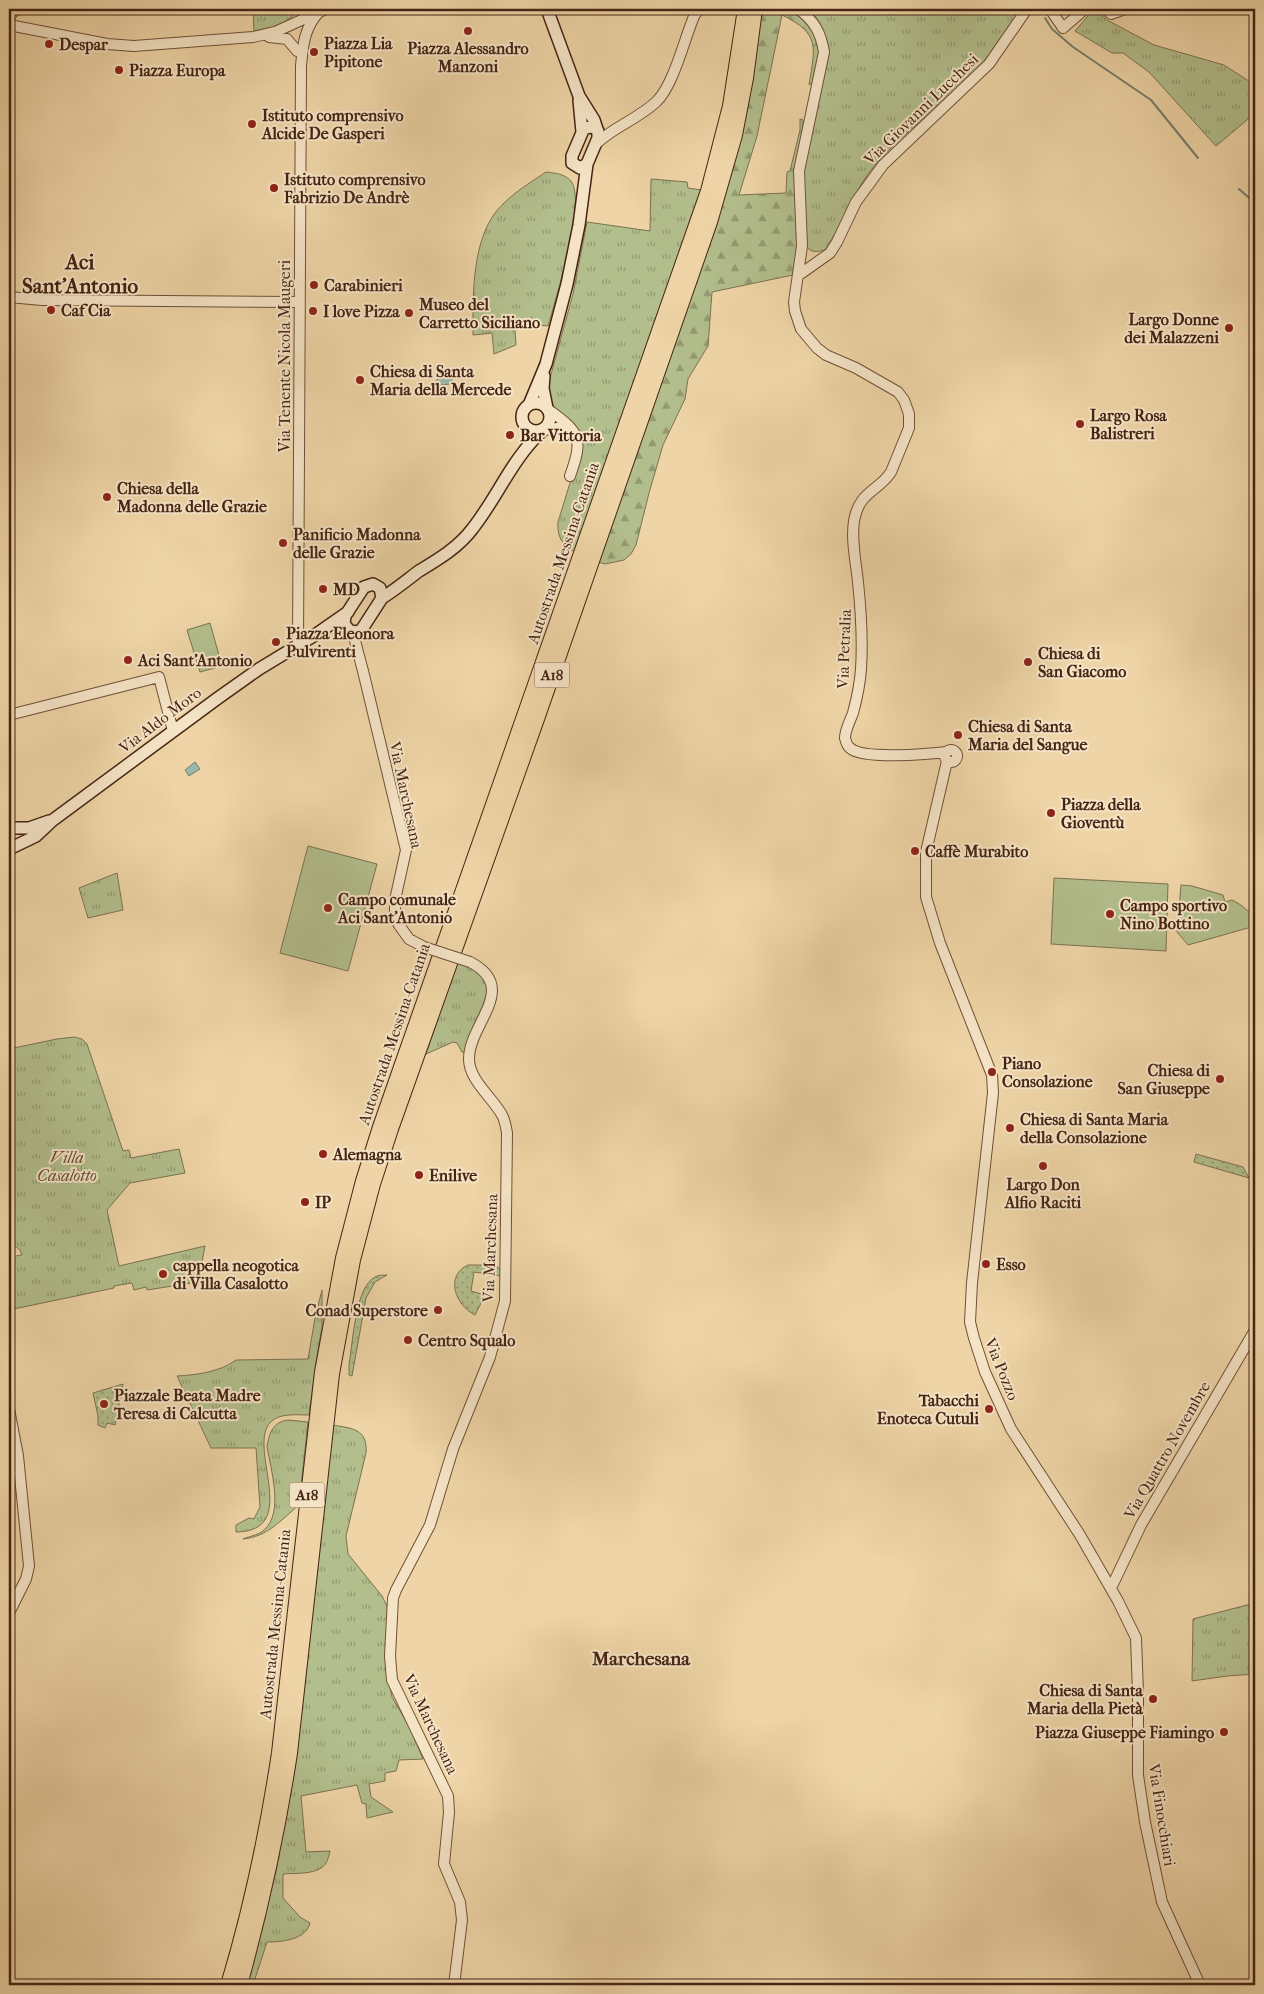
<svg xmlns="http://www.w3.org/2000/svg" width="1264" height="1994" viewBox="0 0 1264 1994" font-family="'IM FELL French Canon',serif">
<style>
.grass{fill:url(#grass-tufts);stroke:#7c7150}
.forest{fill:url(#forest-firs);stroke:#7c7150}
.garden{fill:url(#garden-dots);stroke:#7c7150}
.pitch{fill:#b2be8c;stroke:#7c7150}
.water{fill:#99b8a9;stroke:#787d6d}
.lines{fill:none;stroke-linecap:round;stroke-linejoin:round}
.stream{stroke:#787d6d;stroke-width:2}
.tertiary-casing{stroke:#705038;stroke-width:12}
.secondary-casing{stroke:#462414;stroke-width:14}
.motorway-casing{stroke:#462414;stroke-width:16}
.tertiary{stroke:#f4e3c5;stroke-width:10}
.secondary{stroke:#f4e3c5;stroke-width:11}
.motorway{stroke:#eed4a6;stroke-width:14}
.tertiary-bridge-casing{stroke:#705038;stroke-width:12;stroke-linecap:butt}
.tertiary-bridge{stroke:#f4e3c5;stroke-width:10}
.poi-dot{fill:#8f2418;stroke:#f4e3c5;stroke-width:2}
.labels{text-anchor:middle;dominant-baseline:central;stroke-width:4;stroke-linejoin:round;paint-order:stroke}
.shield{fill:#f4e3c5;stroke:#7a5d49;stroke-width:1}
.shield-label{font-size:15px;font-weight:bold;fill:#462414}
.poi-label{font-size:16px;font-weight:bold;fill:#462414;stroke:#f4e3c5;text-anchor:start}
.street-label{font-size:16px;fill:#462414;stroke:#f4e3c5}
.park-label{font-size:16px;font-style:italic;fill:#614a32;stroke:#f4e3c5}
.quarter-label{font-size:19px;font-weight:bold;fill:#462414;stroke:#f4e3c5}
.district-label{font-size:21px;font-weight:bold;fill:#462414;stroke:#f4e3c5}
</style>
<defs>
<pattern id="grass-tufts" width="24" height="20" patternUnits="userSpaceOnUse" patternTransform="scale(1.25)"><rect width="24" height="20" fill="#b2be8c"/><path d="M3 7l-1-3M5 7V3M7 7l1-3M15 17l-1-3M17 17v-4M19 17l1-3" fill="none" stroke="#939a71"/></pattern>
<pattern id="forest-firs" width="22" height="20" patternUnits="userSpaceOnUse" patternTransform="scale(1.25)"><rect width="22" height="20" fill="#b2be8c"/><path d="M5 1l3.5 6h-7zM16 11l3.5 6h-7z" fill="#939a71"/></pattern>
<pattern id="garden-dots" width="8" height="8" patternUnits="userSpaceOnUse" patternTransform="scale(1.25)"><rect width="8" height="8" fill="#b2be8c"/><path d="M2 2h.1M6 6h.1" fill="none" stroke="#939a71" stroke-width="1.8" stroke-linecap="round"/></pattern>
</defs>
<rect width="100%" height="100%" fill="#eed4a6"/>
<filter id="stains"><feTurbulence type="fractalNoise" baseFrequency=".004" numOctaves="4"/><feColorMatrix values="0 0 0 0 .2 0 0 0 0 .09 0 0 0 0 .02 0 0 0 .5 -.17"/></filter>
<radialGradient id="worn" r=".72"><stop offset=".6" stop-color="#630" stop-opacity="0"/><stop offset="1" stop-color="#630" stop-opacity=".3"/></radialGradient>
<path class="grass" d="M253 9H299C289 24 271 28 254 31Z
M806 9H1020C1011 24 1002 40 991 53 957 95 910 125 875 165 853 191 844 222 825 250 817 252 811 253 806 246L802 174 826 67C828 46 826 21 806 9Z
M1094 9 1107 20 1154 45 1224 65 1255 85V111L1254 114 1216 146 1149 72 1123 53H1112L1075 31Z
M546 172C555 173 565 174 571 181 587 201 555 301 548 326L527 324 515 330 516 345 494 354 492 333 473 335C473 295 471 234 503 204 516 191 531 182 546 172Z
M651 179 687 182 688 188 702 190 575 552C562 545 557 537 558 522L581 447 550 401 547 389 573 294 587 222 650 231Z
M117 873 123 910 88 918 79 888Z
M457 962 480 972 489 989 466 1052H462L457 1043 453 1042 426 1054Z
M74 1037 82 1039 87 1044 123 1151 129 1150 131 1158 179 1149 185 1173 130 1183 107 1210 119 1266 205 1246 198 1282 147 1290 146 1287 134 1290 132 1283 114 1286V1288L9 1310V1257L22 1255 20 1250 15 1246 9 1227V1049L57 1039Z
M322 1290V1327L316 1362 309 1415C301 1415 291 1414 282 1416 232 1428 310 1531 236 1532V1525L249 1518 254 1519 260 1507 256 1448H211L177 1376C196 1375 220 1372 236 1360L308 1359 315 1318Z
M288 1420 308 1422 299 1505C281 1520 267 1537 243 1539 250 1536 259 1535 264 1530 284 1513 271 1470 267 1447 269 1433 273 1422 288 1420Z
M332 1425C352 1428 368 1429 366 1453L346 1536 348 1554 382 1596 388 1608 387 1668 392 1697 410 1728 423 1759 399 1760 396 1771 385 1773V1781L369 1784 371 1797 393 1812 367 1818 366 1804 362 1803 357 1785 301 1796 306 1852 330 1851C329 1855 328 1860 326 1863 319 1875 296 1873 283 1874V1898L300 1917 310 1923C306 1940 281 1942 267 1942L253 1985H246L276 1871 292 1779Z
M1255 1603V1674L1227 1676 1192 1681 1193 1619Z"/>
<path class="forest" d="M761 9C769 9 780 7 788 9 805 13 819 35 820 51 820 61 815 73 813 82L809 85C815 47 821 34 782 15L757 136 739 195 786 193 787 172 790 171 800 130V119L803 120 797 258 793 275 712 292 708 346 688 379 685 399 663 445 649 493 636 545 631 554 624 560 605 564 598 562 726 192 743 127Z"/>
<path class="garden" d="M1196 1154 1243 1167 1249 1178 1194 1162Z
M468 1265H495L501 1270V1276L474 1272 471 1291 485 1295 475 1315C456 1306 444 1276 468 1265Z
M387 1275 375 1282 366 1298 352 1376 349 1375V1364C353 1343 355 1287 375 1277 378 1275 383 1275 387 1275Z
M123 1384 115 1425 107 1423 105 1428 98 1425V1416L93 1393Z"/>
<path class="pitch" d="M210 623 222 666 200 672 187 630Z
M308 846 377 864 348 971 280 953Z
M1054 878 1168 884 1166 951 1051 944Z
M1181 885 1192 886 1223 895 1225 902 1232 900C1242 905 1254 913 1255 926L1188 945 1177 932Z"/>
<path class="water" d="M452 377V384L437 385V379Z
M195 762 200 769 189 776 185 770Z"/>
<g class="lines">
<path class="stream" d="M1045 18 1052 29 1073 47 1151 100 1198 158
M1239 189 1255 203"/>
<defs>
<path id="tertiary" d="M798 9C814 20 821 33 824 52L799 171 802 246 794 302 795 311 801 329 817 348 826 355 856 368 898 392 904 400 909 414V428L891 472C878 492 859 491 854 521 851 541 856 562 858 582 861 611 863 639 861 669 860 684 857 698 853 713 850 721 845 730 845 738 846 742 847 746 850 748 863 760 929 754 947 752
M1050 9 1063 28 1085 9
M1105 9 1111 14 1125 9
M9 17 16 9
M9 25 107 44 134 46 253 37 275 32 326 9
M269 37 287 39 297 51
M596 144C613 127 638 119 656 102 674 85 684 39 695 14L701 9
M799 275 830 253 837 242 856 202 883 165 989 64 1027 9
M9 297 42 300 299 302
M549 410C581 433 583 439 570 476
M544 430 564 427 572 430
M350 631 354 637 363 671 406 850 395 900V917L399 925 409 939 424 947
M298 646 301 66C303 45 304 29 318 13
M9 715 159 677 173 731
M945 756a6 6 0 1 1 12 0a6 6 0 1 1-12 0Z
M947 761 926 852V897L940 943 992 1075 993 1093 972 1283 970 1322 974 1338 985 1372 1011 1429 1080 1535 1118 1601 1136 1638 1138 1693V1775L1145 1822 1162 1902 1200 1985
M9 1409 18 1456 29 1566 26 1579 9 1613
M1110 1587 1113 1584 1141 1525 1255 1330
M454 1985 462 1920 460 1902 444 1864 449 1812 448 1796 392 1680 390 1656 393 1598 396 1590 430 1525 453 1449 490 1357 505 1301 507 1133C506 1127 505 1120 502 1115 492 1097 469 1080 469 1059 469 1023 520 988 470 962"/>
<path id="secondary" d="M547 9 579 96 594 120 597 129
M579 100 582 132
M544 376 543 388 547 408
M522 417a14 14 0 1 1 28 0a14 14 0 1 1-28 0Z
M529 405 546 364 567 284 579 225 587 164 598 138V131L593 127 584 128 572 156V163L580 168 587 164
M373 584 380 588 382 598 362 629 358 632 350 631 344 624 345 616 364 587Z
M382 598C395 590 407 580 419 571 439 559 459 547 473 528 498 496 512 459 542 431
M9 828H29L49 821
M9 849 36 836 53 820 218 698 259 669 315 635 348 612"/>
<path id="motorway" d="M228 1985C251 1909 267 1832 279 1753L322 1372 343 1258 363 1181 380 1127 708 191 730 106 745 9
M240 1985C261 1909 278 1832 290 1753L332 1374 353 1260 373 1184 391 1129 537 719 710 222 735 135 746 78 755 9"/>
</defs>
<use href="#tertiary" class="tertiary-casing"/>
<use href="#secondary" class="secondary-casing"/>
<use href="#motorway" class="motorway-casing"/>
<use href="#tertiary" class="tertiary"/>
<use href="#secondary" class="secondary"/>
<use href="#motorway" class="motorway"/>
<defs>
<path id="tertiary-bridge" d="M424 947 470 962"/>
</defs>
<use href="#tertiary-bridge" class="tertiary-bridge-casing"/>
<use href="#tertiary-bridge" class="tertiary-bridge"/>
</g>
<g class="poi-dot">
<circle cx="468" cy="31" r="5"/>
<circle cx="49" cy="44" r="5"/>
<circle cx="314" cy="52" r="5"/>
<circle cx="119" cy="70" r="5"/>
<circle cx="252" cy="124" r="5"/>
<circle cx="274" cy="188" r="5"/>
<circle cx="314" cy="285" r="5"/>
<circle cx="51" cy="310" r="5"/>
<circle cx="313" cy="311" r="5"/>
<circle cx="409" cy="313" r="5"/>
<circle cx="1229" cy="328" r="5"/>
<circle cx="360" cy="380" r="5"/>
<circle cx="1080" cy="424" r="5"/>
<circle cx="510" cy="435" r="5"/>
<circle cx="107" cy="497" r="5"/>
<circle cx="283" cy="543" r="5"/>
<circle cx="323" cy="589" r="5"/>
<circle cx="276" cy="642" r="5"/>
<circle cx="128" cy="660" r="5"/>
<circle cx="1028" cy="662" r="5"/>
<circle cx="958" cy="735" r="5"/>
<circle cx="1051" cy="813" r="5"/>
<circle cx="915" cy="851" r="5"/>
<circle cx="328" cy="908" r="5"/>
<circle cx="1110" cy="914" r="5"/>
<circle cx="992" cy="1072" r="5"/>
<circle cx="1220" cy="1079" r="5"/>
<circle cx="1010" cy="1128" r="5"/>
<circle cx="323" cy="1154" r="5"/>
<circle cx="1043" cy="1166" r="5"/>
<circle cx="419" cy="1175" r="5"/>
<circle cx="305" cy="1202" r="5"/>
<circle cx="986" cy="1264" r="5"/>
<circle cx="163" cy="1274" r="5"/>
<circle cx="438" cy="1310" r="5"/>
<circle cx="408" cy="1340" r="5"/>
<circle cx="104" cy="1404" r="5"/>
<circle cx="989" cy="1409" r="5"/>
<circle cx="1153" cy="1699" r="5"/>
<circle cx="1224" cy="1732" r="5"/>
</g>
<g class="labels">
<g class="shield">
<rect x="534.5" y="662.5" width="35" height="25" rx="4"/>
<rect x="289.5" y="1482.5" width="35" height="25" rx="4"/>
</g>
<g class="shield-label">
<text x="552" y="675">A18</text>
<text x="307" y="1495">A18</text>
</g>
<g class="poi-label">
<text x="324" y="43">Piazza Lia<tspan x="324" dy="18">Pipitone</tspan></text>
<text x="59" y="44">Despar</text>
<text x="468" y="48" text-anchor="middle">Piazza Alessandro<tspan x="468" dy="18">Manzoni</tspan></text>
<text x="129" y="70">Piazza Europa</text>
<text x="262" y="115">Istituto comprensivo<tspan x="262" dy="18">Alcide De Gasperi</tspan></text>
<text x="284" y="179">Istituto comprensivo<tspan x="284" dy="18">Fabrizio De Andrè</tspan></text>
<text x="324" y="285">Carabinieri</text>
<text x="419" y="304">Museo del<tspan x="419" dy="18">Carretto Siciliano</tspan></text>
<text x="61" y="310">Caf Cia</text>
<text x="323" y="311">I love Pizza</text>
<text x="1219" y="319" text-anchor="end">Largo Donne<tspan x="1219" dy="18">dei Malazzeni</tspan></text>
<text x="370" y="371">Chiesa di Santa<tspan x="370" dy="18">Maria della Mercede</tspan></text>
<text x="1090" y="415">Largo Rosa<tspan x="1090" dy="18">Balistreri</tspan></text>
<text x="520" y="435">Bar Vittoria</text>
<text x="117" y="488">Chiesa della<tspan x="117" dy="18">Madonna delle Grazie</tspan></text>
<text x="293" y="534">Panificio Madonna<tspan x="293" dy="18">delle Grazie</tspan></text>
<text x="333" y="589">MD</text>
<text x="286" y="633">Piazza Eleonora<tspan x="286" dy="18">Pulvirenti</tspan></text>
<text x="1038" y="653">Chiesa di<tspan x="1038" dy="18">San Giacomo</tspan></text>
<text x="138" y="660">Aci Sant'Antonio</text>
<text x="968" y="726">Chiesa di Santa<tspan x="968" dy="18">Maria del Sangue</tspan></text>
<text x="1061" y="804">Piazza della<tspan x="1061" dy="18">Gioventù</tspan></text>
<text x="925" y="851">Caffè Murabito</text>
<text x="338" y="899">Campo comunale<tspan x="338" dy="18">Aci Sant'Antonio</tspan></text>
<text x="1120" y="905">Campo sportivo<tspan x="1120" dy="18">Nino Bottino</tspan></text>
<text x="1002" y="1063">Piano<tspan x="1002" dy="18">Consolazione</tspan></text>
<text x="1210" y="1070" text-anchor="end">Chiesa di<tspan x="1210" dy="18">San Giuseppe</tspan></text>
<text x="1020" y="1119">Chiesa di Santa Maria<tspan x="1020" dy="18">della Consolazione</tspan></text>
<text x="333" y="1154">Alemagna</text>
<text x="429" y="1175">Enilive</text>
<text x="1043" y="1184" text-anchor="middle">Largo Don<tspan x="1043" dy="18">Alfio Raciti</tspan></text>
<text x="315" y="1202">IP</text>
<text x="996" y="1264">Esso</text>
<text x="173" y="1265">cappella neogotica<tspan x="173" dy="18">di Villa Casalotto</tspan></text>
<text x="428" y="1310" text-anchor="end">Conad Superstore</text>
<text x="418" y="1340">Centro Squalo</text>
<text x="114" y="1395">Piazzale Beata Madre<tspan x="114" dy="18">Teresa di Calcutta</tspan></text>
<text x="979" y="1400" text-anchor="end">Tabacchi<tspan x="979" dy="18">Enoteca Cutuli</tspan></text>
<text x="1143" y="1690" text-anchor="end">Chiesa di Santa<tspan x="1143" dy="18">Maria della Pietà</tspan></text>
<text x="1214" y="1732" text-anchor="end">Piazza Giuseppe Fiamingo</text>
</g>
<g class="street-label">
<text transform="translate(921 109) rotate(-44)">Via Giovanni Lucchesi</text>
<text transform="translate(284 356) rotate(-90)">Via Tenente Nicola Maugeri</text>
<text transform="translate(563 553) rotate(-71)">Autostrada Messina-Catania</text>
<text transform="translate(844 649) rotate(-88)">Via Petralia</text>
<text transform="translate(160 720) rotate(-37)">Via Aldo Moro</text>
<text transform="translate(406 795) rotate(78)">Via Marchesana</text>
<text transform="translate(394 1034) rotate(-71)">Autostrada Messina-Catania</text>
<text transform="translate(490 1248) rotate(-88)">Via Marchesana</text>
<text transform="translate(1002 1369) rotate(68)">Via Pozzo</text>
<text transform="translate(1167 1450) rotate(-60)">Via Quattro Novembre</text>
<text transform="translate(275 1624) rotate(-84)">Autostrada Messina-Catania</text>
<text transform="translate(431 1724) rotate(65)">Via Marchesana</text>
<text transform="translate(1162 1815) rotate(81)">Via Finocchiari</text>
</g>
<g class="park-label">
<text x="67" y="1157">Villa<tspan x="67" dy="18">Casalotto</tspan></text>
</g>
<g class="quarter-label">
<text x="641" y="1659">Marchesana</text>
</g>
<g class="district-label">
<text x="80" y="262">Aci<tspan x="80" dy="24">Sant'Antonio</tspan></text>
</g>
</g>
<rect width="1264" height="1994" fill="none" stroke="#eed4a6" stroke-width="30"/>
<rect x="10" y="10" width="1244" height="1974" fill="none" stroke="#462414" stroke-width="2.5"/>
<rect x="15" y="15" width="1234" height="1964" fill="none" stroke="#462414"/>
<rect width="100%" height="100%" filter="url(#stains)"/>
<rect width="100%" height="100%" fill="url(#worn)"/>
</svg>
